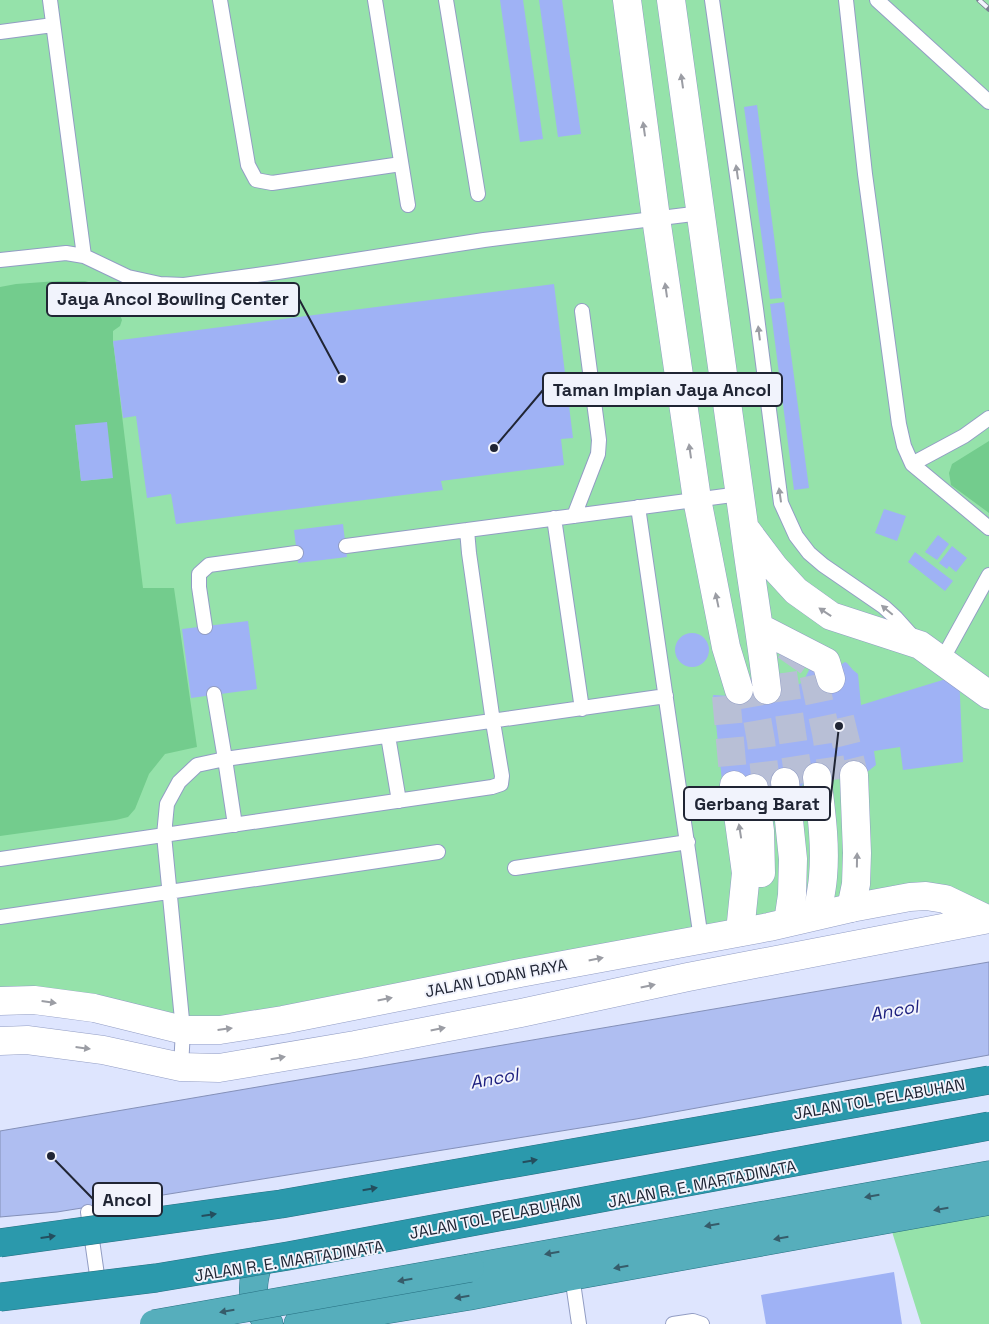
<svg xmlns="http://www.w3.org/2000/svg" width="989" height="1324" viewBox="0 0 989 1324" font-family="'Space Grotesk',sans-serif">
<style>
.green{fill:#95e2aa}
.forest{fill:#73cc8d;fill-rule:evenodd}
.water{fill:#afbef1;stroke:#8490b8}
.building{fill:#9fb2f5}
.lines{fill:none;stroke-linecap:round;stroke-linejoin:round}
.minor-tunnel{stroke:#b8bfd6;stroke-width:28;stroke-dasharray:28 14;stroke-linecap:butt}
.service-casing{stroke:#929dc4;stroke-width:16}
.minor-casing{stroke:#929dc4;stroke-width:29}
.secondary-casing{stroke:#929dc4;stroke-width:29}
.trunk-casing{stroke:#277082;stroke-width:29}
.service{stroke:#fff;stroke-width:14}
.minor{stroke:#fff;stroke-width:28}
.secondary{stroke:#fff;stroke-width:28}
.trunk{stroke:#56aebc;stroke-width:28}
.rail-casing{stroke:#797f93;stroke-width:5.5}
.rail{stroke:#f1f3fc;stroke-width:4;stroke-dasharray:11;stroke-linecap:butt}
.trunk-bridge-casing{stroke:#277082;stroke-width:29;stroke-linecap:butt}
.motorway-bridge-casing{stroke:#277082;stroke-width:29;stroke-linecap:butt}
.trunk-bridge{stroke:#56aebc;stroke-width:28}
.motorway-bridge{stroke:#2b99ac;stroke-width:28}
.oneway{fill:#9b9da4}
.oneway2{fill:#244e5e}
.oneway3{fill:#365c6a}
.labels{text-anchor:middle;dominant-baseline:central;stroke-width:4;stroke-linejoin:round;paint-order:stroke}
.street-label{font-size:16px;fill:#202534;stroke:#f1f3fc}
.water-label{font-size:18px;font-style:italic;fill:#1e2180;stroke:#f1f3fc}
.leader{fill:none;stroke:#202534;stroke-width:2}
.callout-dot{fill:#202534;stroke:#f1f3fc;stroke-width:2}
.callout{fill:#f1f3fc;stroke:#202534;stroke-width:2}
.callout-label{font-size:18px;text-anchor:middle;font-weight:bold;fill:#202534}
</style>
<rect width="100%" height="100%" fill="#dee5fe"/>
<path class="green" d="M0 0H989V919L945 899 220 1030 0 1000Z
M989 1201V1324H921L888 1219Z"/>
<path class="forest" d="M58 281H85L109 288 122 320 120 326 113 331V341L143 588H174L197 747 165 754 149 774 135 809 128 817 116 820 0 836V287L16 284ZM75 425 112 478 81 481Z
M989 441V513L951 485 949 473 952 464Z"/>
<path class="water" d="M989 962V1055L636 1119 57 1212 0 1217V1131Z"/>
<path class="building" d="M500 0H523L543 139 520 142Z
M539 0H562L581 134 558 137Z
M757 105 782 298 770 299 744 107Z
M554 284 573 438 561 439 564 465 441 481 443 490 176 524 171 494 147 498 136 416 123 418 113 341Z
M784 302 809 488 794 490 770 304Z
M107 422 113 478 81 481 75 425Z
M884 509 906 516 897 541 875 533Z
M343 524 347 557 298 563 294 530Z
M938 535 949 544 937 560 925 552Z
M952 546 967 558 956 572 949 566 947 569 939 563Z
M915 552 953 581 945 591 908 562Z
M248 621 257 689 191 698 182 629Z
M675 650a17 17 0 1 1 34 0a17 17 0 1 1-34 0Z
M845 662 847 663 853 670 858 674 861 705 959 675 963 762 903 770 900 747 874 751 876 765 867 772H843L838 774 832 782 828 783 804 782 802 786 799 788 774 786 771 790 767 792 723 791 713 695 731 696 746 680 750 679 753 681 777 677 779 674 783 673 792 685 796 686 803 682 809 670 812 668 838 672 842 664Z
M894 1272 902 1324H766L761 1295Z"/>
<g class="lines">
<path class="minor-tunnel" d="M786 646 810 663 812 668 826 733 833 780
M783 673 800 787
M750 679 761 741 767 792
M726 696 734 785
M840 718 854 775"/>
<defs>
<path id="service" d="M50 0 84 256
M220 0 248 165 256 180 272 183 401 164
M375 0 408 205
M446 0 478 194
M712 0 756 309 781 503 796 536 809 553 823 565 884 607 896 618 913 637
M846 0 865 174 899 424 904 446 912 464 989 528
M877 0 989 102
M0 32 53 25
M0 260 66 253 84 256 128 277 160 284 184 285 278 272 484 240 701 213
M912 464 964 436 989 418
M638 507 701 939
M574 516 598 454 599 440 582 311
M554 518 582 709
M346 546 740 494
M205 627 199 587V574L209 565 296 553
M942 660 989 575
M388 736 399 801
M235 825 225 759 666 696
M0 859 492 787 501 784 502 776 493 722 469 553 467 530
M515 868 688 842
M0 917 438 852
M181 1067 183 1030 164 835 167 804 179 782 197 765 225 759 214 694
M88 1212 99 1289
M572 1276 579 1324
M673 1324 693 1321 702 1324"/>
<path id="minor" d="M627 0 656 218 697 499 726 647 739 690
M671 0C696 175 721 350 744 525 751 580 761 635 767 690
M747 531 774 567 796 591 831 616 920 645 989 695
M760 628 826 662 831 679
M817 777C821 810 826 844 823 877 822 890 819 903 817 915
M785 782 793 859 792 895 788 922
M734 785 746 873 740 932
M754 788 760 831 761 873
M851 908 856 884 857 853 854 775"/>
<path id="secondary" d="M0 1001 34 1000 94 1008 183 1030H220L283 1020 520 973 769 927 851 908 910 897 926 896 945 899 987 919
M0 1041 27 1040 103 1050 181 1067 219 1068 355 1045 521 1013 688 977 989 919"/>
<path id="trunk" d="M257 1267C250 1292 253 1303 269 1324
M470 1268 989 1175
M298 1324 469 1296 572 1276 989 1201"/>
</defs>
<use href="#service" class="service-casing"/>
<use href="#minor" class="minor-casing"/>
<use href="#secondary" class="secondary-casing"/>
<use href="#trunk" class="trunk-casing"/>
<use href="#service" class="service"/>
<use href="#minor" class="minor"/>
<use href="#secondary" class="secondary"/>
<use href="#trunk" class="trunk"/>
<defs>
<path id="rail" d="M979 0 989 9"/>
</defs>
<use href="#rail" class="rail-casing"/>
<use href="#rail" class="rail"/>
<defs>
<path id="trunk-bridge" d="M154 1324 470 1268"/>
<path id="motorway-bridge" d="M0 1243 281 1204 989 1080
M0 1297 156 1278 288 1256 989 1126"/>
</defs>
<use href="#trunk-bridge" class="trunk-bridge-casing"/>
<use href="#motorway-bridge" class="motorway-bridge-casing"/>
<use href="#trunk-bridge" class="trunk-bridge"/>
<use href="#motorway-bridge" class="motorway-bridge"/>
</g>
<defs><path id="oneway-solid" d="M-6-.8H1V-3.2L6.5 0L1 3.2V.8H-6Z" transform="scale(1.25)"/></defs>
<g class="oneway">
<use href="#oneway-solid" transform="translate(682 81) rotate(-98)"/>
<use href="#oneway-solid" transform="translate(644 129) rotate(-98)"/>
<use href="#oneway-solid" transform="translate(737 172) rotate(-98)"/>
<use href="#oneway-solid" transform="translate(666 290) rotate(-98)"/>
<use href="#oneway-solid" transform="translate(759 333) rotate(-97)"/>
<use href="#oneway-solid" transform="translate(690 451) rotate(-98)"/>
<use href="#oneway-solid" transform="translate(780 495) rotate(-98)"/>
<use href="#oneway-solid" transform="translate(717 600) rotate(-102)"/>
<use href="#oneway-solid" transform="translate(887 610) rotate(-140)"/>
<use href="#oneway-solid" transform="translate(825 612) rotate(-146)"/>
<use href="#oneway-solid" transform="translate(740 831) rotate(-99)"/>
<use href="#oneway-solid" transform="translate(857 860) rotate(-89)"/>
<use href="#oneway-solid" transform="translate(596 959) rotate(-11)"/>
<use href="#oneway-solid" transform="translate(648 986) rotate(-12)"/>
<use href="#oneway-solid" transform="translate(385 999) rotate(-11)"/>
<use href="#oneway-solid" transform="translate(49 1002) rotate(8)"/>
<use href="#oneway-solid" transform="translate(225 1029) rotate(-7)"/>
<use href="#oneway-solid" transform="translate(438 1029) rotate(-11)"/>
<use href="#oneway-solid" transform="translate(83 1048) rotate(7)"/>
<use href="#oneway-solid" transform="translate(278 1058) rotate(-10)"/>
</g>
<g class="oneway2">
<use href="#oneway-solid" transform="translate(530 1161) rotate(-10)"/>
<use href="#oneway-solid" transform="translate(370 1189) rotate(-10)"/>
<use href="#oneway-solid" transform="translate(209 1215) rotate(-8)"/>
<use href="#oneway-solid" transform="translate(48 1237) rotate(-8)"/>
</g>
<g class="oneway3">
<use href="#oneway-solid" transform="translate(872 1196) rotate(170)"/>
<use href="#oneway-solid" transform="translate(941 1209) rotate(170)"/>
<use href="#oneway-solid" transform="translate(712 1225) rotate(170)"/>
<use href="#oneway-solid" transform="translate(781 1238) rotate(170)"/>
<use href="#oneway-solid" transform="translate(552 1253) rotate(170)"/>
<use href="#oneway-solid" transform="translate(621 1267) rotate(170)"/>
<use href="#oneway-solid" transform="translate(405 1280) rotate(170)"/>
<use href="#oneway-solid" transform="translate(462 1297) rotate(171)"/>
<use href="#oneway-solid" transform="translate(227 1311) rotate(170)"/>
</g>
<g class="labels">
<g class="street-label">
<text transform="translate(496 978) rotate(-11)">JALAN LODAN RAYA</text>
<text transform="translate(879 1099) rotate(-10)">JALAN TOL PELABUHAN</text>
<text transform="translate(702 1184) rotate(-11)">JALAN R. E. MARTADINATA</text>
<text transform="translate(495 1217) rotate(-11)">JALAN TOL PELABUHAN</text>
<text transform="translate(289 1261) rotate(-9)">JALAN R. E. MARTADINATA</text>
</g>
<g class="water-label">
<text transform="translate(894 1010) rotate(-10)">Ancol</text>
<text transform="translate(494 1078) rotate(-10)">Ancol</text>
</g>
</g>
<path class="leader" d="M342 379L299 299M494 448L543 390M839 726L830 804M51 1156L93 1199"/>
<g class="callout-dot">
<circle cx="342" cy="379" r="5"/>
<circle cx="494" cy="448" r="5"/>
<circle cx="839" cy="726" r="5"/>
<circle cx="51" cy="1156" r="5"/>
</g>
<g class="callout">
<rect x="47" y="283" width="252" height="33" rx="5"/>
<rect x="543" y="373" width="239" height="33" rx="5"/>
<rect x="684" y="787" width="146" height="33" rx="5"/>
<rect x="93" y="1183" width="69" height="33" rx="5"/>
</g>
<g class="callout-label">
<text x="173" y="305">Jaya Ancol Bowling Center</text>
<text x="662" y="396">Taman Impian Jaya Ancol</text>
<text x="757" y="810">Gerbang Barat</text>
<text x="127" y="1206">Ancol</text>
</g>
</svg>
